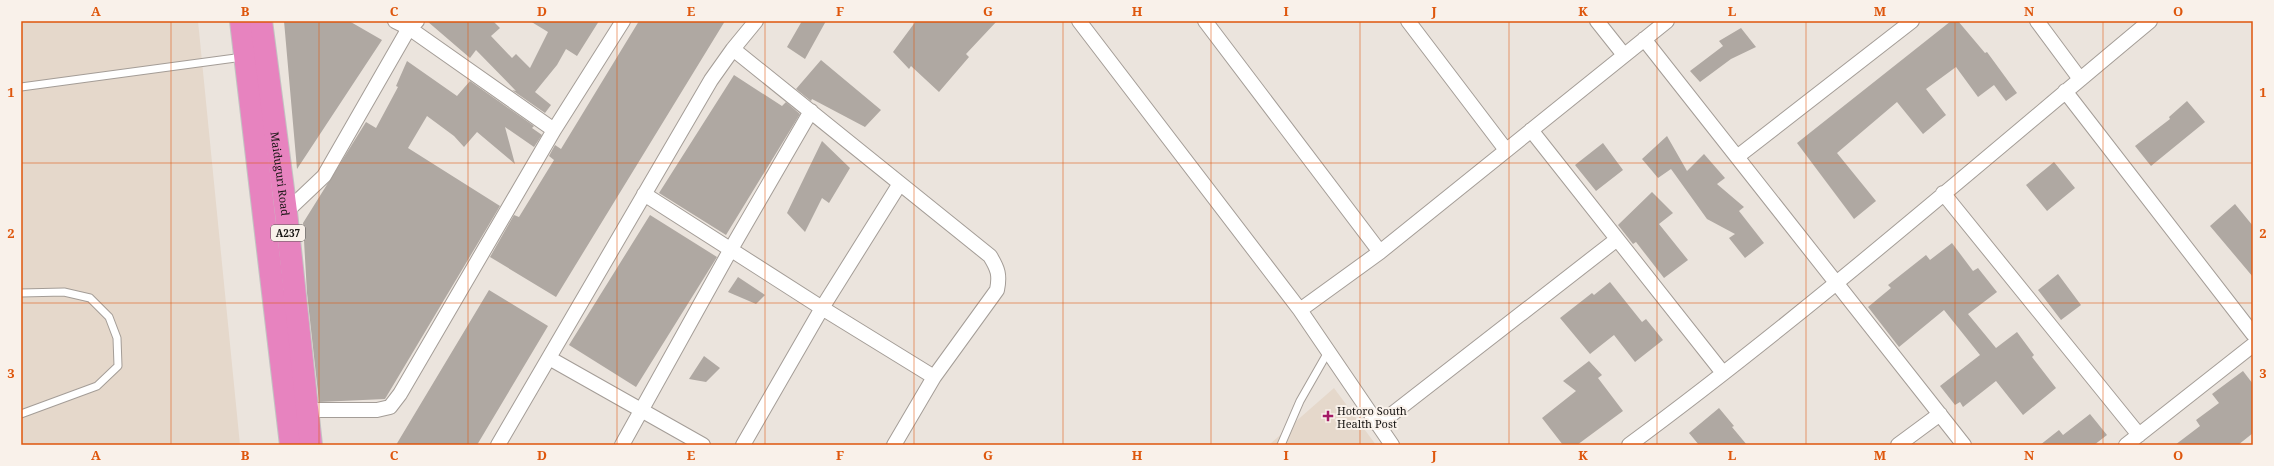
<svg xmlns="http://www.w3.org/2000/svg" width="2274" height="466" viewBox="0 0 2274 466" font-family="'Noto Serif',serif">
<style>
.built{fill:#e5d8cb}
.building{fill:#afa8a2}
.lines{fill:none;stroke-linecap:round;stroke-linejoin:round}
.service-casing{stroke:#a49d97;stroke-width:9}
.minor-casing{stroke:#a49d97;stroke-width:16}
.trunk-casing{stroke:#c3c2c2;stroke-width:24}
.service{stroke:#fff;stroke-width:7}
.minor{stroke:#fff;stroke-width:14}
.trunk{stroke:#e783bf;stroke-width:22}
.grid{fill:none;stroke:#de560c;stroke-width:1;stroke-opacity:0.55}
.poi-dot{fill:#a41b65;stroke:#f9f1ea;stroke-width:1.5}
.labels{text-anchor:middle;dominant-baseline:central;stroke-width:4;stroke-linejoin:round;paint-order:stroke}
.shield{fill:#f9f1ea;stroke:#5b5754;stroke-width:1}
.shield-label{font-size:10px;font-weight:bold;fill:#171513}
.street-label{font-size:11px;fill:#171513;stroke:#f9f1ea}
.poi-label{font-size:11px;fill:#171513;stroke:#f9f1ea;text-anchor:start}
.neatline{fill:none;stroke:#de560c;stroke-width:1.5}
.grid-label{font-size:13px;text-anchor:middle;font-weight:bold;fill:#de560c}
</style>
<rect width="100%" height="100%" fill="#ebe4dd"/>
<path class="built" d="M21 21H198L240 445H21Z
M1334 388 1376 445H1269Z"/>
<path class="building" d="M284 21H349L382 40 297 169Z
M427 21H493L500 28 491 36 512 58 516 54 530 68 548 32 530 21H599L577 56 566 49 557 65 535 92 551 105 545 113 512 90 516 91 476 50 470 58Z
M639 21H725L556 297 490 257 514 215 519 217 554 160 549 156 555 145 561 149Z
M802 21H826L805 59 787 47Z
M916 21H997L966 54 969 57 939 92 911 66 909 69 893 52Z
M1951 21H1958L1985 53 1987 52 2017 93 2006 101 1994 85 1978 97 1956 67 1926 89 1946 115 1923 134 1897 102 1837 153 1876 201 1854 219 1797 143Z
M1741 28 1756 47 1731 59 1700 82 1690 71 1723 46 1719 41Z
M821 60 881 110 865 127 812 99 811 101 796 89Z
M407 61 457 96 470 81 534 126 532 128 542 135 534 147 505 127 515 164 477 132 464 147 454 136 427 116 408 148 500 206 385 399 319 402 307 293 303 223 366 122 376 128 398 87 396 86Z
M734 75 782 106 786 102 800 114 726 235 659 193Z
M2187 101 2205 122 2151 166 2135 146 2170 119 2169 117Z
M1667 136 1687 171 1704 154 1725 178 1717 184 1744 207 1739 211 1764 243 1745 258 1729 238 1735 234 1707 219 1671 169 1658 178 1642 159Z
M822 141 850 168 829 203 822 198 805 232 787 213Z
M1603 143 1623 170 1596 191 1575 165Z
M2054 162 2075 188 2047 211 2026 185Z
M1652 192 1673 213 1659 224 1688 260 1664 278 1636 242 1633 244 1618 225Z
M2235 204 2253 226V277L2210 226Z
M650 215 717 257 636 387 569 345Z
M1952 243 1973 271 1978 268 1997 292 1968 314 1996 348 2017 332 2034 355 2032 357 2056 388 2023 415 1996 381 1963 407 1960 402 1955 405 1940 386 1980 355 1944 310 1899 347 1868 307 1891 288 1888 285 1926 255 1930 260Z
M2058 274 2081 305 2061 320 2038 290Z
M738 277 765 295 756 304 728 292Z
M1610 282 1642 322 1646 319 1663 340 1635 362 1614 335 1590 354 1560 318 1592 293 1594 295Z
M489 290 548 326 477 445H396Z
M704 356 720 368 706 382 689 379Z
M1589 361 1602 375 1598 378 1623 411 1577 445H1563L1542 418 1576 391 1563 381Z
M2243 371 2253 384V433L2238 445H2175L2200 426 2196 420 2219 403 2212 394Z
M1719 408 1734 426 1732 427 1747 445H1699L1689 433Z
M2090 414 2107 435 2094 445H2040L2059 430 2063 435Z"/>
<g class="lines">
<defs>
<path id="service" d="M21 87 243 57
M21 293 64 292 90 298 109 317 117 338 118 366 97 386 21 414
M1281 445 1300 401 1328 352"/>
<path id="minor" d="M395 21 409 28 554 130
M1079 21 1300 310 1392 445
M1205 21 1380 252
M1408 21 1506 150
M1597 21 1624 55
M2037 21 2080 79
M1644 39 1964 445
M733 49 990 256C998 269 1000 275 997 290L934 377 894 445
M2065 91 2253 334
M1531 130 1723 373
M1737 157 1912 21
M1943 193 2139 435
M644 194 822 308 934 377
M286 212 324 176 409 28 417 21
M1300 310 1380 252 1667 21
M549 358 703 445
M307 410H377L390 407 400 394 554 130 623 21
M1378 425 1616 240
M498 445 711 80 733 49 756 21
M622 445 731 249 811 111
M743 445 822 308 899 185
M1629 445C1809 312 1978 164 2150 21
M1898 445 1940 414
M2126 445 2253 345"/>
<g id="trunk">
<path d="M241 21 291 445"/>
<path id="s1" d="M261 21 286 212 311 445"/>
</g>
</defs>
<use href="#service" class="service-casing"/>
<use href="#minor" class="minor-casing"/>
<use href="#trunk" class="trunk-casing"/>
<use href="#service" class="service"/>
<use href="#minor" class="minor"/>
<use href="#trunk" class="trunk"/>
</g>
<path class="grid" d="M171 21V445M319 21V445M468 21V445M617 21V445M765 21V445M914 21V445M1063 21V445M1211 21V445M1360 21V445M1509 21V445M1657 21V445M1806 21V445M1955 21V445M2103 21V445M21 163H2253M21 303H2253"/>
<path class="poi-dot" d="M1326 410h4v4h4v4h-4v4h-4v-4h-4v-4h4z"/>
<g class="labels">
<rect class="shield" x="271" y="225" width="34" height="16" rx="3"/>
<g class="shield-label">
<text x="288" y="233">A237</text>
</g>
<g class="street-label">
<text stroke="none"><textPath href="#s1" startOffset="154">Maiduguri Road</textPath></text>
</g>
<g class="poi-label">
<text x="1337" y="410">Hotoro South<tspan x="1337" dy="13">Health Post</tspan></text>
</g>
</g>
<rect width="2274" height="466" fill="none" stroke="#f9f1ea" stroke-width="44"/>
<rect x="22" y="22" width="2230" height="422" class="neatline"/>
<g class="grid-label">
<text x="96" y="16">A</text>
<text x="245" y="16">B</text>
<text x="394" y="16">C</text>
<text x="542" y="16">D</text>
<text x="691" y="16">E</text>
<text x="840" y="16">F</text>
<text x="988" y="16">G</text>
<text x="1137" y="16">H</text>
<text x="1286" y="16">I</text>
<text x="1434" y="16">J</text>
<text x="1583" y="16">K</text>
<text x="1732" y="16">L</text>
<text x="1880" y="16">M</text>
<text x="2029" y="16">N</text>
<text x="2178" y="16">O</text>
<text x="11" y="97">1</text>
<text x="2263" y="97">1</text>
<text x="11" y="238">2</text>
<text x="2263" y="238">2</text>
<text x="11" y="378">3</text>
<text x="2263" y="378">3</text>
<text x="96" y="460">A</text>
<text x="245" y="460">B</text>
<text x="394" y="460">C</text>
<text x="542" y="460">D</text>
<text x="691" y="460">E</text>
<text x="840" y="460">F</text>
<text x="988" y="460">G</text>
<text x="1137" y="460">H</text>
<text x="1286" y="460">I</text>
<text x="1434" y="460">J</text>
<text x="1583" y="460">K</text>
<text x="1732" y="460">L</text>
<text x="1880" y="460">M</text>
<text x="2029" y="460">N</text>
<text x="2178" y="460">O</text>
</g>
</svg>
